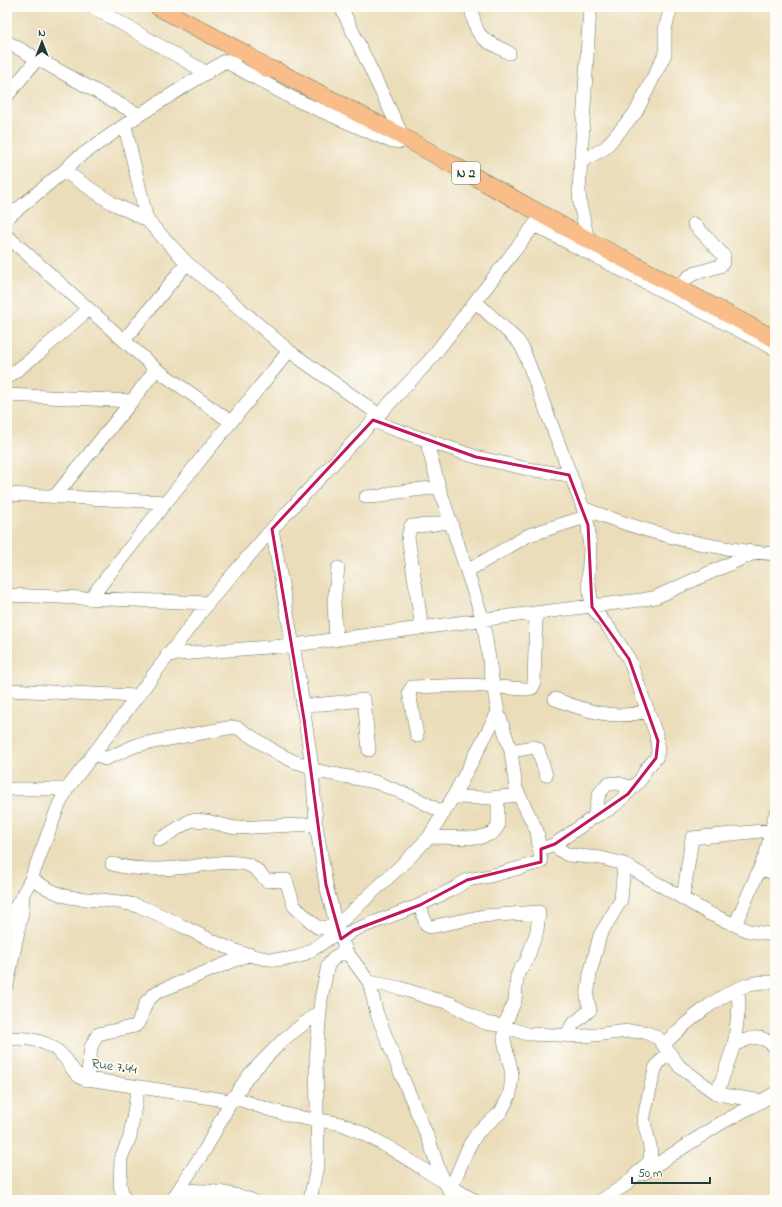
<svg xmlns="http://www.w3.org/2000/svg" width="782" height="1207" viewBox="0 0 782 1207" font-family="'Indie Flower',sans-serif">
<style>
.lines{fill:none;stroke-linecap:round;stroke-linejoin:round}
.minor-casing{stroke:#667563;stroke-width:14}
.major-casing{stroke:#667563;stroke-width:18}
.minor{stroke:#fff;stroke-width:13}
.major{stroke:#f8bd89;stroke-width:17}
.marked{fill:none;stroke:#c2185b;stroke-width:3;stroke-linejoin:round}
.labels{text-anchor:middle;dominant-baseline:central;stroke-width:4;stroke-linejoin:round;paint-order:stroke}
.shield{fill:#fdfcf7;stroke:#62766e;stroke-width:1}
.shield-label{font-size:13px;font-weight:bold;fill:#1f3d34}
.street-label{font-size:14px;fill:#1f3d34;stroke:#fdfcf7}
</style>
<rect width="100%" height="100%" fill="#fdfcf7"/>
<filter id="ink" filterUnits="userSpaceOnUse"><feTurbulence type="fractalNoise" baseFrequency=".025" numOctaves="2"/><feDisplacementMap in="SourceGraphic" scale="8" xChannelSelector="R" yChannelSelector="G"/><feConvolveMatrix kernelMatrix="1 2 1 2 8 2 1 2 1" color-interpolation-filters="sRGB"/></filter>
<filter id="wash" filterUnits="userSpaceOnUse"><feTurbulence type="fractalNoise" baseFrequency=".012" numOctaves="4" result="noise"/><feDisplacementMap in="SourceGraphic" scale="16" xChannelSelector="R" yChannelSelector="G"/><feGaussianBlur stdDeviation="0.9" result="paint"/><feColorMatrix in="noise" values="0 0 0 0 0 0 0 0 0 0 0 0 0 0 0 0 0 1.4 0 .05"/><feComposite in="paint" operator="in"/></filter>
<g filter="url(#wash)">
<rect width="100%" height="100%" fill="#ebddb9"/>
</g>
<g filter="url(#ink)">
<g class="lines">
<defs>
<path id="minor" d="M93 7 207 73
M471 7C477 41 481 37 509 53
M7 42 139 115
M225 61 292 98 388 140 400 142 403 137 341 7
M7 96 37 59
M580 162 605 148 636 112 665 54V29L671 7
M64 171 112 203 147 220
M7 218 64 171 76 159 139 115 225 61 234 59
M534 225 775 349
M7 236 156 369 231 422
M588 240 580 204 579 191 590 7
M679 287 688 277 696 273 720 266 723 262 724 256 694 224
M476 302 518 341 523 349 583 508C643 532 710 549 775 554
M125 339 187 263
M289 351 378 414
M7 378 39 353 89 309
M7 395 132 401 56 495
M132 401 156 369
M373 420 388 427 476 457 528 469 569 475
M7 494 164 502
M366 497 382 496 391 493 439 487
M272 529 299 679 312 767 316 824 326 885 336 924 346 951 369 982 377 1014 400 1072 429 1140 439 1170 454 1200
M467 571 529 535 585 517
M7 595 208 603
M90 599C154 515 222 433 289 351L187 263 147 220 125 126
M422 628 408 537 411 526 429 525 451 521
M336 640 334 602 338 568
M167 655 294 645 510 616 641 600 656 597 756 552
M7 690 137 696
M555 699C583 710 618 722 648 710
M302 706 364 700 369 750
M417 736 409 692 412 687 471 685 525 689 532 688 534 684 536 613
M511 751 534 747 538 749 546 775
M94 753 105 759 137 745 233 727 238 728 277 753 293 761 312 767
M312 770 375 782 413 797 444 813
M7 789H67L208 603 272 529 430 360 542 215
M453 797 490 798 518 795
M594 817 599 794 607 784 617 783 633 788
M429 837 478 838 493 833 498 826V797
M159 840 191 820 207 821 235 828 316 824
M555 844 560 850 568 855 601 858 624 864 708 913 749 931 775 935
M541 849 555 844 594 817 608 810 621 800 641 779 646 769 656 758 658 751 656 734 629 659 609 628 592 607 588 578 590 548 588 525 583 508
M112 864C137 871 162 870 188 867 206 865 231 859 249 865 258 869 260 875 267 881L286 880 294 906 317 927 323 928 336 924 345 918 408 859 429 837 453 797 498 712
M760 869 775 873
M31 879C43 886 55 894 69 897 93 901 118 899 141 907 186 923 248 971 297 957 311 953 326 940 338 932
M683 898 692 838 772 830
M420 905 426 925 430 927 484 916 539 912 537 931 526 962 520 969 517 976 515 1001 504 1026V1040L512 1074 510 1094 501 1112 478 1132 469 1146 452 1186
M7 925 19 901
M735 925 766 854 775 815
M341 939 354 930 420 905 455 888 467 880 490 876 541 862 537 831 516 789 511 751 498 712 493 685 483 620 439 487 426 439
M369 982 400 988 430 998 450 1003 485 1023 504 1026 527 1034 585 1036 628 1031 645 1032 658 1038 680 1067 717 1094 762 1101 775 1093
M7 985 22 912 23 894 31 879 58 807 67 789
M738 990 739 1007 734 1045C750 1037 761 1033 775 1047
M567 1035 572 1025 590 1010 587 998 590 974 600 935 621 900 624 864
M7 1039C27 1036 50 1041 64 1057 70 1064 73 1073 81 1078L231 1101
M664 1044C687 1022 716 996 747 985 756 982 766 982 775 982
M87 1080 91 1047 98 1034 135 1026 138 1023 147 1001 157 992 250 954
M717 1094 734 1045
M233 1097C257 1106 283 1115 309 1119 321 1121 333 1121 344 1125 391 1144 430 1176 474 1200
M642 1174 721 1123 762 1101
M179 1191C205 1189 227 1191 252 1200
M124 1200 120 1185 121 1158 130 1137 138 1087
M172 1200 206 1148 231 1101 249 1075 284 1039 319 1012
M310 1200 318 1161 316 1059 321 999 328 965 336 956 346 951
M602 1200 625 1185 650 1161C653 1147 646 1135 644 1121 643 1118 654 1071 656 1067 659 1062 664 1057 668 1053"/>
<path id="major" d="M158 7 246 54 266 68 277 71 403 137 588 240 775 339"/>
</defs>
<use href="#minor" class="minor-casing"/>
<use href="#major" class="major-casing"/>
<use href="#minor" class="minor"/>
<use href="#major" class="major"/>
</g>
</g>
<path class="marked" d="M373 420 476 457 569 475 588 525 592 607 629 659 658 741 656 758 628 794 555 844 541 849V862L467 880 420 905 354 930 341 939 326 885 304 719 272 529Z"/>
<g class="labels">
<rect class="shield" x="452" y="162" width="28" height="22" rx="3"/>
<g class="shield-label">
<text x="466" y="173">N 2</text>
</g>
<g class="street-label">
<text transform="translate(114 1067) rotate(8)">Rue 7.44</text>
</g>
</g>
<rect width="782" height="1207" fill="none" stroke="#fdfcf7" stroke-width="24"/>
<g transform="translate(42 42)" stroke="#fdfcf7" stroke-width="3" paint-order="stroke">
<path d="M0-3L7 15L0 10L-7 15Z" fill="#1f3d34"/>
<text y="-6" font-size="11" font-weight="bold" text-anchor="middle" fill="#1f3d34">N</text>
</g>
<path d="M632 1177v6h78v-6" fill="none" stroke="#1f3d34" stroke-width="2"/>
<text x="638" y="1177" font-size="12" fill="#1f3d34" stroke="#fdfcf7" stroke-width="3" paint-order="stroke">50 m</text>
</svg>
